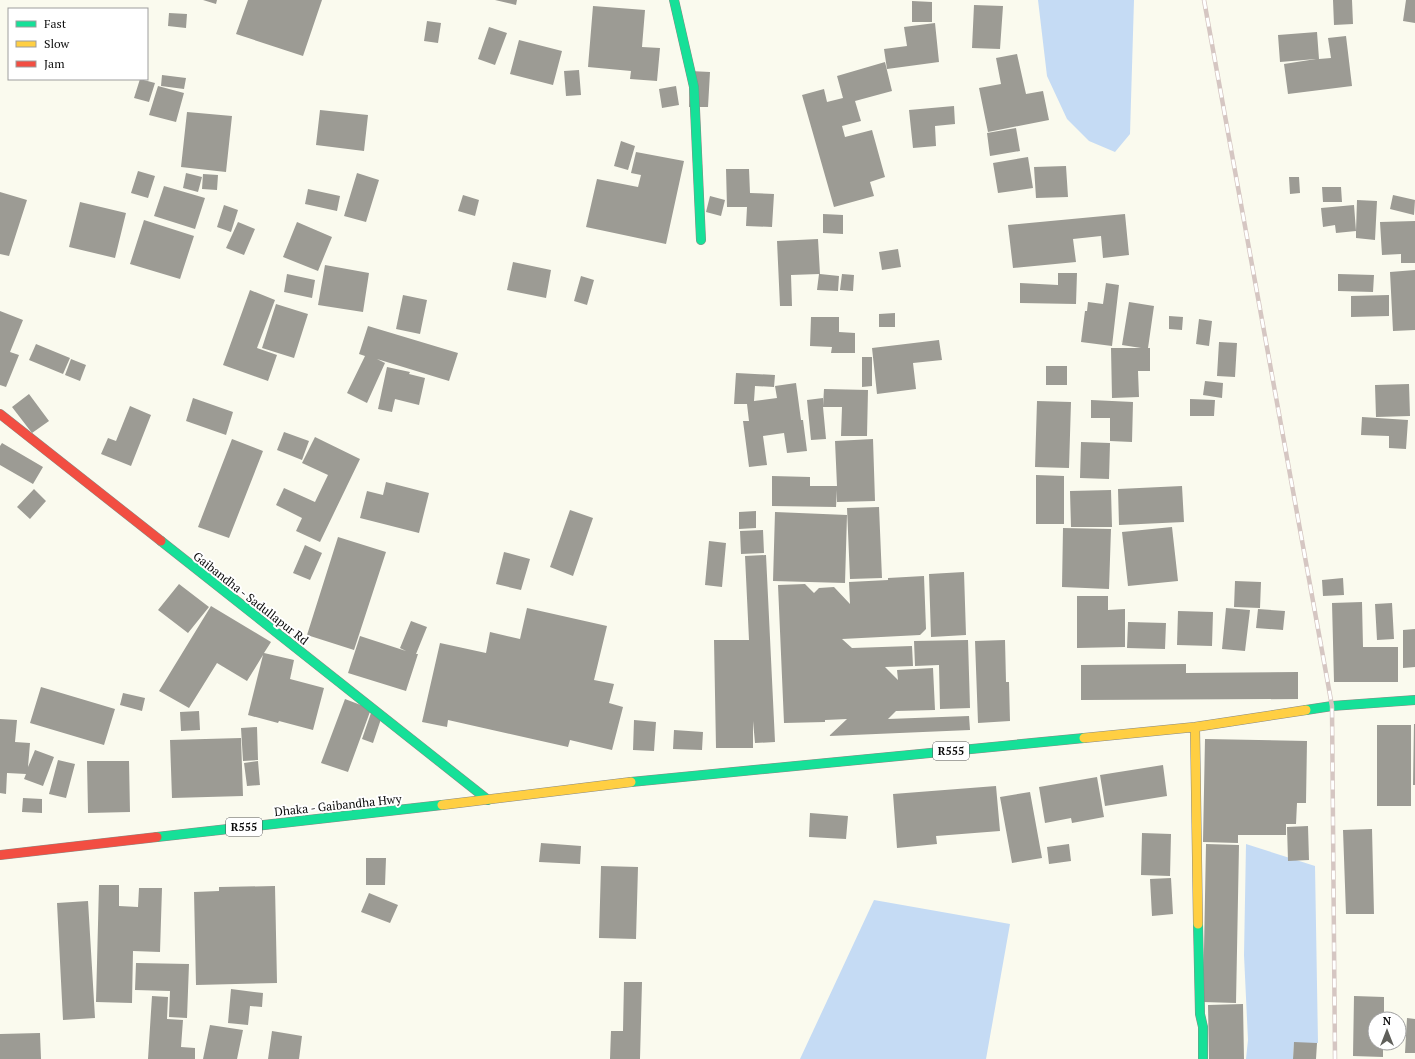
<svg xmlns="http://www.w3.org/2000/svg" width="1415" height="1059" viewBox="0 0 1415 1059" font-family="'PT Serif',serif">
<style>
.water{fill:#c5dbf4}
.building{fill:#9c9b94}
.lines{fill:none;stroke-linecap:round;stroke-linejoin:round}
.fast-casing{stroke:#898984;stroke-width:10}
.slow-casing{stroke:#898984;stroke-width:10}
.jam-casing{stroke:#898984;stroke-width:10}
.fast{stroke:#16e098;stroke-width:9}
.slow{stroke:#ffcf43;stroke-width:9}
.jam{stroke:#f24e42;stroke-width:9}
.rail-casing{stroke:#d5c6c2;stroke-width:4.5}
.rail{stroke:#fff;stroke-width:3;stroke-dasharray:9;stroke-linecap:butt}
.labels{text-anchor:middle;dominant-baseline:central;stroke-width:4;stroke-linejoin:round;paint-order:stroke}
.shield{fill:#fff;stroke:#545454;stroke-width:1}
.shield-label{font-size:11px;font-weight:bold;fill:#0b0b0b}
.street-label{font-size:12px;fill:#0b0b0b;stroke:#fff}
</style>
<rect width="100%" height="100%" fill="#fafaee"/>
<path class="water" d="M1038 0H1134L1130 134 1115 152 1089 141 1067 119 1047 76Z
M1246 844 1315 866 1318 1043H1294L1293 1059H1246L1248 1040 1244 955Z
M874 900 1010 924 986 1059H800Z"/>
<path class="building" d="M203 0H217L216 4Z
M248 0H322L303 56 236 34Z
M495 0H517L516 5Z
M1333 0H1352L1353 24 1334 25Z
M1406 0H1415V23L1403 21Z
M912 1 932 2V22H912Z
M974 5 1003 6 1000 49 972 48Z
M593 6 645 10 642 47 660 48 657 81 630 79 631 71 588 67Z
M169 13 187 14 186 28 168 26Z
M427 21 441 23 438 43 424 41Z
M935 23 939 62 887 69 884 49 907 46 904 27Z
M489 27 507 33 495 65 478 59Z
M1317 32 1319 59 1331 58 1328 38 1346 36 1352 86 1288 94 1284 64 1316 59 1280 62 1278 35Z
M519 40 562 51 553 85 510 74Z
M1017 54 1026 94 1043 91 1049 120 988 132 979 88 1001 84 996 58Z
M885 62 892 91 855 101 861 121 842 126 845 137 872 130 885 177 870 182 874 196 834 207 802 95 824 89 827 102 843 98 837 76Z
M579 70 581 95 566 96 564 71Z
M690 71 710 72 708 107H689Z
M162 75 186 78 184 89 161 86Z
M140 79 155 83 149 102 134 98Z
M158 86 184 93 176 122 149 115Z
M676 86 679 105 662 108 659 89Z
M954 106 955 124 935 126 936 146 913 148 909 110Z
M320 110 368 115 364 151 316 145Z
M187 112 232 116 226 172 181 167Z
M1016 128 1020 151 990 156 987 133Z
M621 141 635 146 628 170 614 166Z
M636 152 684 161 666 244 586 227 597 179 638 187 641 175 631 173Z
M1028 157 1033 188 998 193 993 163Z
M1066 166 1068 197 1036 198 1034 167Z
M726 169H749L750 193 774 194 772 227 746 226 747 207H727Z
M138 171 155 176 148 198 131 193Z
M186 173 202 177 198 192 183 188Z
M357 173 379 180 366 222 344 216Z
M203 174 218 175 217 190 202 189Z
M1289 177H1299L1300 193 1290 194Z
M164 186 205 198 195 229 154 216Z
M1322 187H1341L1342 202H1323Z
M308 189 340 196 337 211 305 204Z
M0 192 27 200 9 256 0 254Z
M463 195 479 200 475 216 458 211Z
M1393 195 1415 200 1414 215 1390 209Z
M710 196 725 200 721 216 706 212Z
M1357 200 1377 201 1375 240 1356 238V231L1336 233 1335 225 1323 227 1321 208 1354 205 1356 231Z
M80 202 126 213 115 258 69 247Z
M224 205 238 210 231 232 217 227Z
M823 214 843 215V234L823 233Z
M1125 214 1129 255 1103 258 1101 236 1073 239 1076 262 1013 268 1008 225Z
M144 220 194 236 180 279 130 264Z
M1415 221V263H1401V254L1382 255 1380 222Z
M238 222 255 229 244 255 226 248Z
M297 222 332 237 318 271 283 257Z
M818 239 820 274 839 276 838 291 817 290 819 274 791 275 792 306H780L777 241Z
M898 249 901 267 882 270 879 252Z
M513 262 551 270 546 298 507 290Z
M325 265 369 273 363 312 318 305Z
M1415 270V330L1393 331 1390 272Z
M1058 273H1077L1076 304 1020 303V283L1058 285Z
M287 274 315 280 312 298 284 292Z
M842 274 854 275 853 291 840 290Z
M1338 274 1374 275 1373 292 1338 291Z
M581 276 594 280 587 305 574 301Z
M1106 283 1119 285 1112 346 1081 342 1085 311H1087L1088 302 1103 304Z
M250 290 275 300 257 348 277 355 268 381 223 365Z
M403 295 427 300 420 334 396 329Z
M1389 295V316L1351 317V296Z
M1129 302 1154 306 1148 348H1150V371H1138L1139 397 1112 398 1111 348H1141L1122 345Z
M276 304 308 314 294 358 262 348Z
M0 311 23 320 10 352 19 355 6 387 0 385Z
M895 313V327H879V314Z
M1169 316 1183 317 1182 330 1169 329Z
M811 317H839V332L855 333V353H831L832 347 810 346Z
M1199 319 1212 321 1209 346 1196 344Z
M368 326 458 353 449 381 377 359 385 363 367 403 347 393 365 356 359 354Z
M939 340 942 360 913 363 916 389 877 394 872 348Z
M1219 342 1237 343 1235 377 1217 376Z
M36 344 70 358 63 374 29 360Z
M862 357H872V386L862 387Z
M71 359 86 365 80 381 65 375Z
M1046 366H1067V385H1046Z
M387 367 410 372 409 374 425 378 419 405 395 399 392 412 378 409Z
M736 373 775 375 774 387 755 386 754 401 777 398 775 386 796 383 801 420H803L807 451 787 453 784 433 763 436 767 465 749 467 743 421H749L747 404H734Z
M1205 381 1223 383 1222 398 1203 395Z
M1409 384 1410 416 1376 417 1375 385Z
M824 389 868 390 867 436H841L842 407H823L826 439 811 440 807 400 823 398V406Z
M29 394 49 421 32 433 12 407Z
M193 398 233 412 226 435 186 421Z
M1190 399 1215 400 1214 416H1190Z
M1091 400 1133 402 1132 442 1110 441V418H1091Z
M1037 401 1071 402 1069 468 1035 467Z
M130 406 151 415 131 466 101 454 108 438 116 441Z
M1362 417 1408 420 1406 449 1389 448V436L1361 435Z
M284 432 309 441 302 460 277 450Z
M315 437 360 459 320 542 296 531 302 518 276 505 284 488 315 502 328 475 302 463Z
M232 439 263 451 229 538 198 527Z
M873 439 875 501 837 502V490L836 507 772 506V476L810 477V486H837L835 441Z
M1081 442 1110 443 1109 479 1080 478Z
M2 443 43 467 33 484 0 465V446Z
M1036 475 1064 476V524H1036Z
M386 482 429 493 419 533 360 518 367 491 383 495Z
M1182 486 1184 522 1119 525 1118 489Z
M34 489 46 501 30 519 17 507Z
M1111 490 1112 527H1071L1070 491Z
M879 507 882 578 850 579 847 508Z
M570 510 593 518 573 576 550 567Z
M756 511V528L739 529V512Z
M775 512 847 515 845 583 773 581Z
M1172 527 1178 581 1128 586 1122 532Z
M1063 528 1111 529 1109 589 1062 587Z
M763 530 764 553 741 554 740 531Z
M338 537 386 552 354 650 307 635Z
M709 541 726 543 722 587 705 585Z
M305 545 322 553 310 580 293 573Z
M504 552 530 559 521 590 496 584Z
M766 555 775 742 755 743 753 721V748H716L714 640H749L745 556Z
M964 572 966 635 931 637 929 574Z
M924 576 926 629 920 635 842 639 852 648 912 646 913 666 885 667 898 680 897 670 933 668 935 710 896 711 888 719 969 716 970 730 829 736 847 719 825 720V722L784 723 778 585 805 584 814 593 819 588 834 587 850 604 849 582 888 580V578Z
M1343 578 1344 595 1323 596 1322 580Z
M1235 581 1261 582 1260 608 1234 607Z
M179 584 209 607 188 633 158 610Z
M1077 596H1108V610L1125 609V647L1077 648Z
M1362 602 1363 647H1398V682H1334L1332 603Z
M1392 603 1394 639 1377 640 1375 604Z
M211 606 271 642 264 653 294 660 290 679 324 688 313 730 279 721 278 723 248 715 263 655 247 681 217 663 189 708 159 691Z
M527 608 607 626 594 680 614 684 609 703 623 707 612 750 570 740 568 747 448 720 447 727 422 722 440 643 486 653 490 632 520 639Z
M1226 608 1250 610 1245 651 1222 649Z
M1258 609 1285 611 1283 630 1256 628Z
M1178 611 1213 612 1212 646 1177 645Z
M411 621 427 627 416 654H418L406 691 348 673 360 636 406 651 400 648Z
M1128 622 1166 623 1165 649 1127 648Z
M1415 629V667L1403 668V630Z
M968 640 970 708 940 709 939 665 915 666 914 641Z
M1005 640 1006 682H1009L1010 721 978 723 975 641Z
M1186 664V673L1298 672V699L1081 700V665Z
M41 687 115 709 104 745 30 723Z
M123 693 145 698 142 711 120 705Z
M345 699 371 709 348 772 321 763Z
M199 711 200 730 181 731 180 712Z
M371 713 382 716 373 743 362 739Z
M0 719 17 720 15 742 30 743 28 767 35 750 54 757 43 786 24 779 26 774 7 773 6 794 0 793Z
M634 720 656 722 654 751 633 750Z
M1414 724H1415V785H1413Z
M1377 725H1411V806H1377Z
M257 727 258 760 243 761 241 728Z
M674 730 703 732 702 750 673 749Z
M241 738 243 796 172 798 170 740Z
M1205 739 1307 741 1306 803H1297L1296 824H1286V835H1238V843L1203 842Z
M58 760 75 764 66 798 49 794Z
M87 761H129L130 812 88 813Z
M258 761 260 785 247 786 244 763Z
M1163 765 1167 796 1105 806 1100 775Z
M1097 777 1104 817 1072 823 1071 818 1045 823 1039 787Z
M996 786 1000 831 936 836 937 844 897 848 893 794Z
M1030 792 1042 858 1012 863 1000 797Z
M23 798 42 799V813L22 812Z
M810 813 848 816 846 839 809 837Z
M1308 826 1309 860 1288 861 1287 827Z
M1372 829 1374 914H1346L1343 830Z
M1142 833 1171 834 1170 876 1141 875Z
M541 843 581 846 580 864 539 862Z
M1069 844 1071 861 1049 864 1047 847Z
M1206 844 1239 845 1236 1003 1203 1002Z
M366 858H386L385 885H366Z
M601 866 638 867 636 939 599 938Z
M1171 878 1173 914 1152 916 1150 879Z
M99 885H119V906L138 907 139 888H162L160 952 133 951 132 1003 96 1002Z
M275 886 277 983 196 985 194 892 219 891V887Z
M369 893 398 905 390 923 361 912Z
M88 901 95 1018 63 1020 57 903Z
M136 963 189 964 187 1018 169 1017 170 991 135 990Z
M624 982H642L640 1059H610L611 1031H623Z
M231 989 263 993 262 1007 250 1006 248 1025 228 1023Z
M152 996 168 997 167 1019 183 1020 181 1047 195 1048V1059H148Z
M1354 996 1384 997V1019H1375V1043H1383V1057L1353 1056Z
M1243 1004 1244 1059H1209L1208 1005Z
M1407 1018 1415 1019V1053H1405Z
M210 1025 243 1030 237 1059H203Z
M272 1031 302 1036 299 1059H268Z
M40 1033 41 1059H0V1034Z
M1294 1042 1317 1043 1316 1059H1293Z"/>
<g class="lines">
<defs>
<path id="fast" d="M674 0 694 87 701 240
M161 541 488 800
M1306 710 1332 706 1415 700
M631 782 1084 738
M157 837 442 805
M1198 924 1200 1014 1203 1027V1059"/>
<path id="slow" d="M1195 727 1198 924
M1084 738 1195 727 1306 710
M442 805 631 782"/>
<path id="jam" d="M0 414 161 541
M0 855 157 837"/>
</defs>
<use href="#fast" class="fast-casing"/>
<use href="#slow" class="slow-casing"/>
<use href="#jam" class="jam-casing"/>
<use href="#fast" class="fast"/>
<use href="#slow" class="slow"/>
<use href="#jam" class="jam"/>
<defs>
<path id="rail" d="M1204 0 1332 706 1335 1059"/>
</defs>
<use href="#rail" class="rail-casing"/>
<use href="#rail" class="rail"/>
</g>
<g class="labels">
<g class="shield">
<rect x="933" y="742" width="36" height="18" rx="3"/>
<rect x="226" y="818" width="36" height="18" rx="3"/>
</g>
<g class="shield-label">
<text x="951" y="751">R555</text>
<text x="244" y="827">R555</text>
</g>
<g class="street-label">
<text transform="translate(251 598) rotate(38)">Gaibandha - Sadullapur Rd</text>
<text transform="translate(338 805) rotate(-6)">Dhaka - Gaibandha Hwy</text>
</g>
</g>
<rect x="8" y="8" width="140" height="72" fill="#ffffff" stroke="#9d9d9d"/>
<rect x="16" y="21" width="20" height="6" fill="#16e098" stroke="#9d9d9d"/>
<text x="44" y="28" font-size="12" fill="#0b0b0b">Fast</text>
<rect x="16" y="41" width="20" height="6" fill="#ffcf43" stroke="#9d9d9d"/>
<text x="44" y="48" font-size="12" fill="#0b0b0b">Slow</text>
<rect x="16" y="61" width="20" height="6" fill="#f24e42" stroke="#9d9d9d"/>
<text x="44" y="68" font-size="12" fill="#0b0b0b">Jam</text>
<g transform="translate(1387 1031)"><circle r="19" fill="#ffffff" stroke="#9d9d9d"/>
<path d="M0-3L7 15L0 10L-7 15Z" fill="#5f5f5a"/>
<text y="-6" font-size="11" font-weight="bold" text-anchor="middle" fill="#0b0b0b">N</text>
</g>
</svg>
